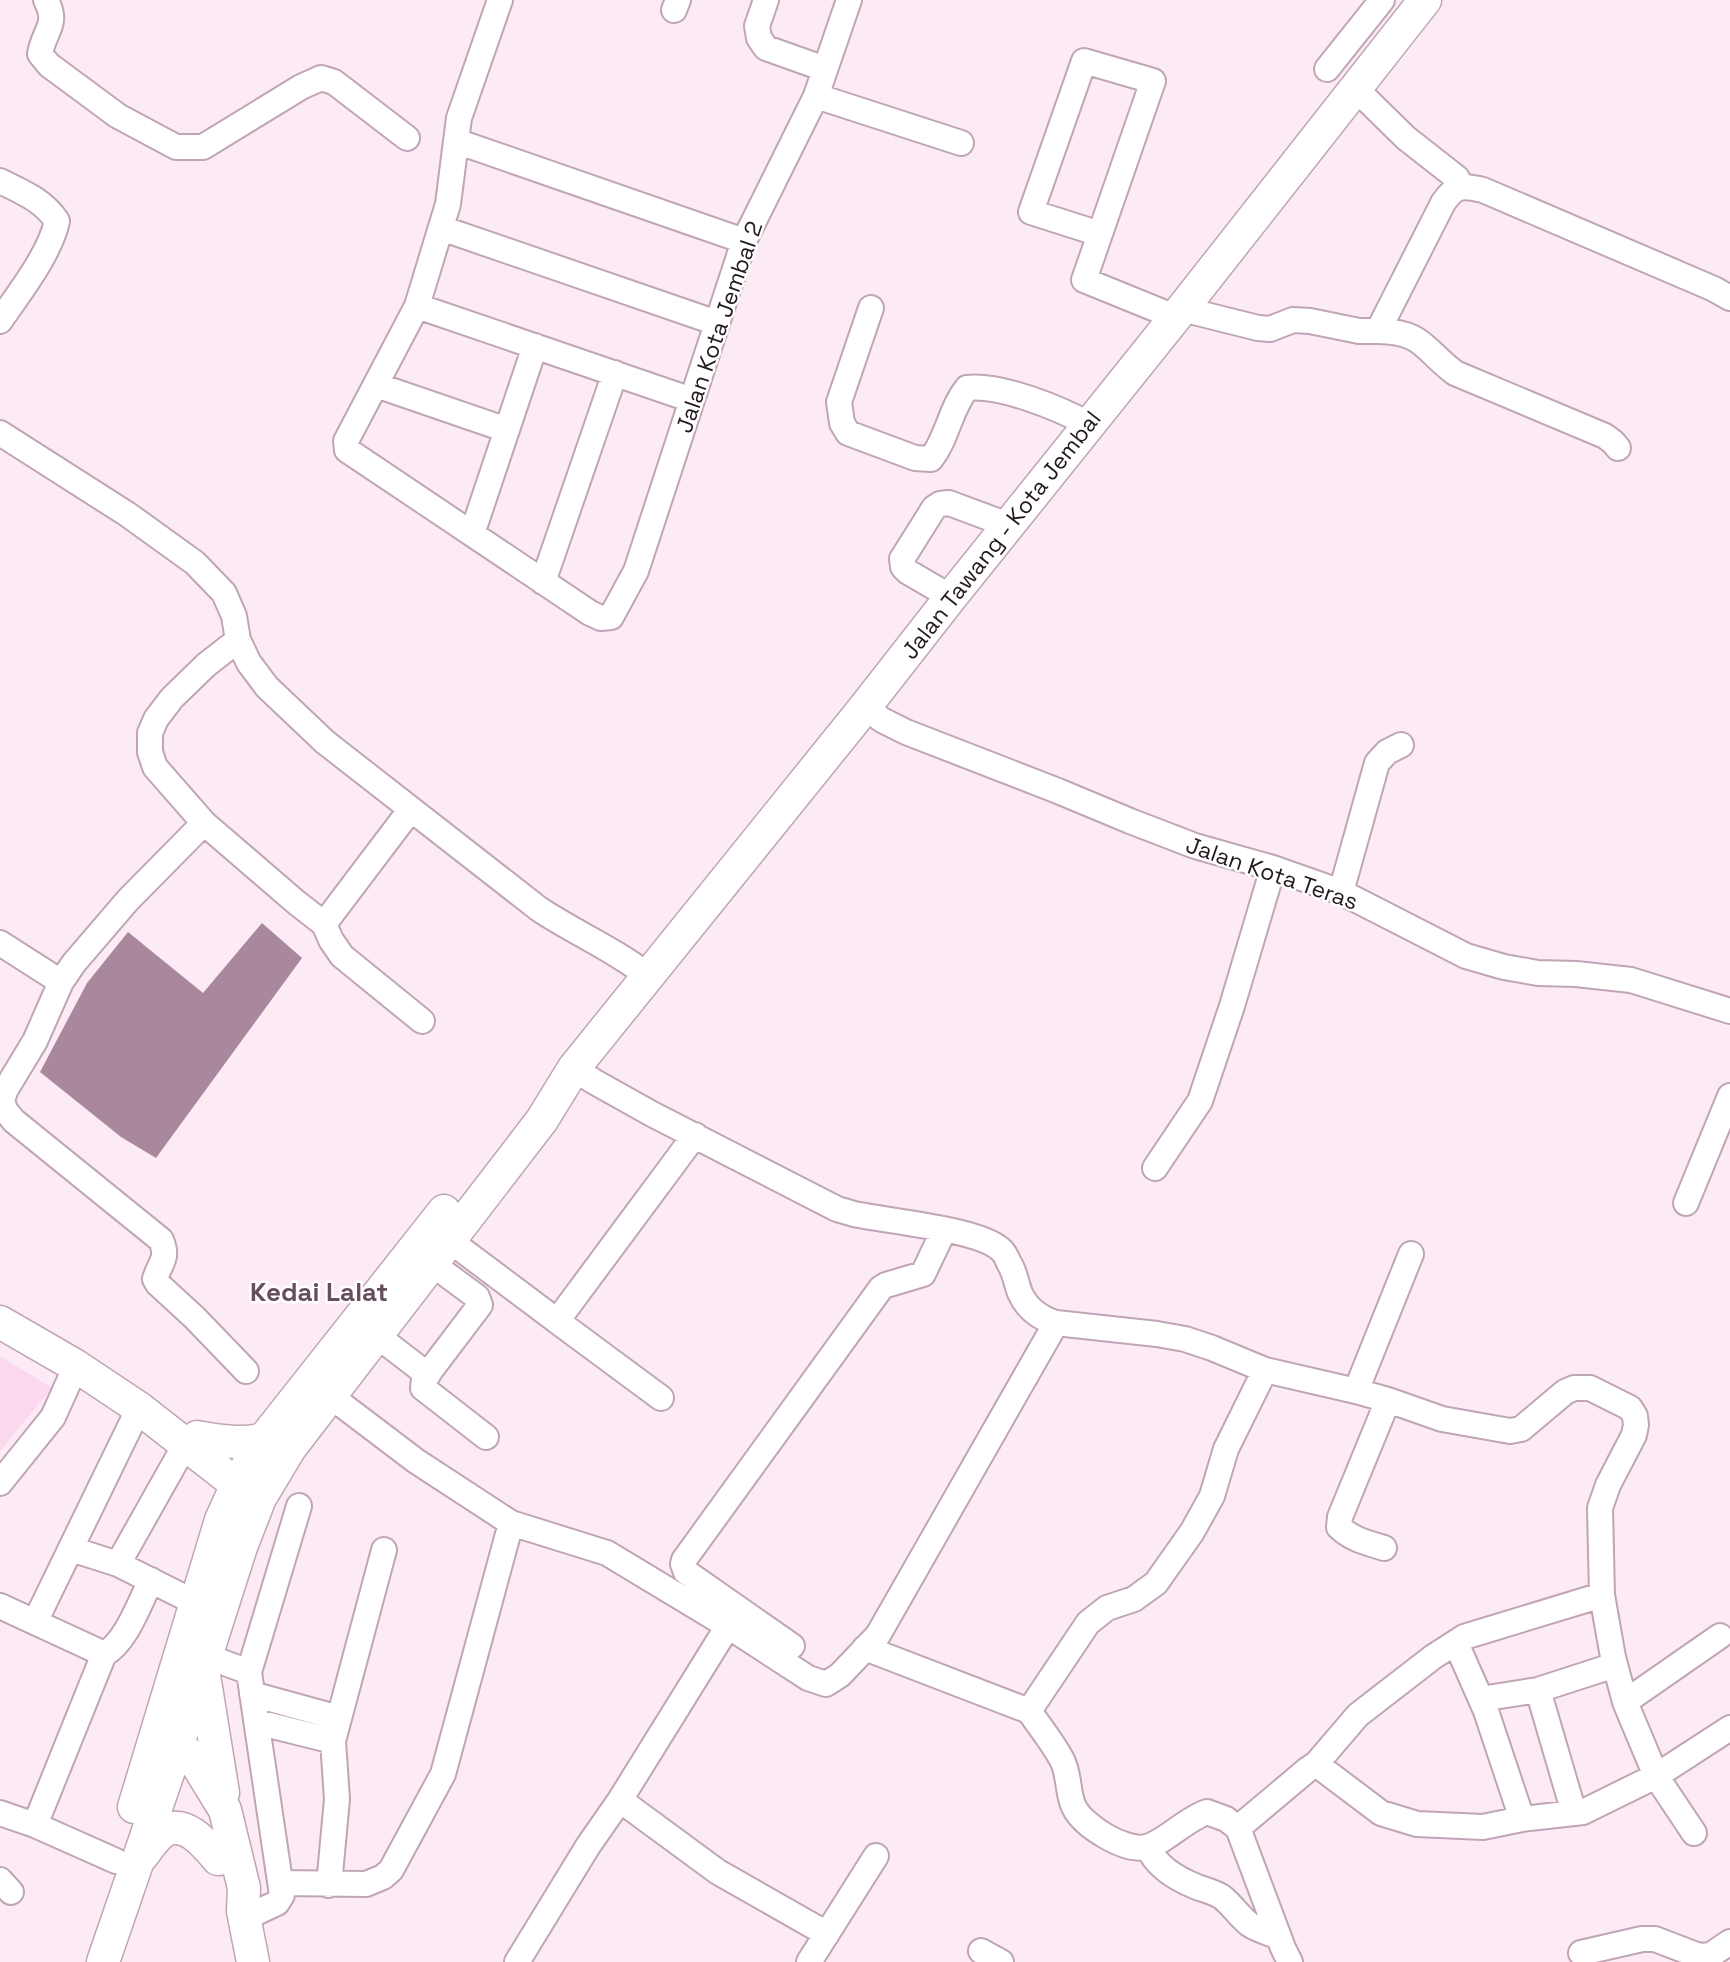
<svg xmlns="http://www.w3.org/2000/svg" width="1730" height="1962" viewBox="0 0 1730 1962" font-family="'Space Grotesk',sans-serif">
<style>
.built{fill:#fcd8ef}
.water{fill:#a9889d}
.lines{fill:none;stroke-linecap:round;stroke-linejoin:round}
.minor-casing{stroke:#c0a5b6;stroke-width:28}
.major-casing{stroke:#c0a5b6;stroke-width:35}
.minor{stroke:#fff;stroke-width:24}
.major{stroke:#fff;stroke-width:32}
.labels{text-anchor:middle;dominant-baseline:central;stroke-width:5;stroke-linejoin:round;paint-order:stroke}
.street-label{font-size:23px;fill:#231920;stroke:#fff}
.quarter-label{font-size:26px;font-weight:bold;fill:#664e5d;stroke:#fff}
</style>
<rect width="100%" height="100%" fill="#fcebf5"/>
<path class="built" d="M0 1356 52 1388 0 1451Z"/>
<path class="water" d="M262 923 302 958 156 1158 121 1137 40 1072 87 983 128 932 203 993Z"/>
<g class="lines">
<defs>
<path id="minor" d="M46 0C59 25 44 30 40 54L49 65 118 116 176 147H203L301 87 321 78 334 82 407 138
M500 0 459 118 448 204 417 306 346 441 347 450 590 613 601 618 611 617 636 571 744 241 816 96 849 0
M766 0 757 26 759 38 766 48 825 69
M674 10 678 0
M1327 69 1382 0
M1356 89 1406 138 1457 178 1461 186
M816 96 961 143
M456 141 744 241
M0 181C22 192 43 200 57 221 50 254 19 293 0 321
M441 228 717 323
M1100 234 1031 212 1084 61 1153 81 1084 280 1175 317
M417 306 692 400
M871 308 839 402 842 423 848 433 915 458 931 459C948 437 950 409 967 388 1000 384 1059 408 1088 424
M1182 309 1258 328 1270 329 1293 320 1310 321 1359 331H1378L1443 203C1455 185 1462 185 1483 190L1714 289 1730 298
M1378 331C1424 332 1423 349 1455 373L1605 436 1613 442 1618 448
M376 385 507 430
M0 433 127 514 195 563 224 593 234 616 238 640 249 663 267 687 325 742 539 909C575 933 614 949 648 976
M472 534 535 346
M543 582 615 373
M951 597 908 572 903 567 902 559 934 508 940 504 949 503 1008 525
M238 640 206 665 172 698 156 719 150 733V752L155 767 204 823 297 903 324 924 331 940 342 956 422 1021
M865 707 882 720 906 732 1058 791 1130 821 1195 846 1273 868 1341 892 1466 956 1504 967 1538 973 1576 974 1631 980 1730 1011
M204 823 128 900 74 963 61 982 35 1041 6 1089 2 1100 5 1110 14 1121 161 1240C169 1259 160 1262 155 1279L158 1284 195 1318 246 1371
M1341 892 1377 763 1387 752 1401 745
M324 924 411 809
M0 943 61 982
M574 1068 593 1081 652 1114 837 1209 854 1214C887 1221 978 1229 1000 1249 1004 1252 1007 1258 1009 1263 1015 1272 1016 1283 1020 1293 1027 1309 1040 1318 1056 1323L1157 1334 1185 1339 1212 1348 1265 1370 1356 1391 1388 1400 1442 1419 1510 1431 1521 1429 1565 1392 1574 1388H1590L1630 1408 1635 1416 1636 1425 1634 1435 1608 1485 1600 1508 1602 1595 1613 1657 1625 1702 1656 1776 1694 1833
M1155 1168 1200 1101 1232 1006 1273 868
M1686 1203 1730 1096
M449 1240 557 1321 695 1135
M431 1263 477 1297 480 1305 424 1379 423 1388 486 1437
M557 1321 661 1398
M376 1335 428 1375
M1265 1370 1226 1449 1212 1496 1192 1532 1156 1583 1134 1599 1107 1608 1088 1623 1029 1711C1040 1727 1053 1743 1062 1760 1070 1775 1067 1793 1074 1807 1083 1826 1125 1852 1146 1847 1164 1843 1186 1819 1207 1812L1226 1819 1238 1828 1283 1948 1290 1962
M1356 1391 1411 1254
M329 1395 416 1461 511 1523 607 1553 728 1626 808 1678 826 1684 840 1675 878 1635 1056 1323
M0 1483 53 1417 76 1366
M1384 1548C1368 1543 1351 1539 1339 1527L1340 1517 1388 1400
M71 1549 118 1564 185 1445
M118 1564 196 1603
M0 1606 104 1654 35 1825
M35 1622 139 1408
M1456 1643 1486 1711 1522 1819
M792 1646 686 1572 683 1564 684 1560 881 1288 886 1285 923 1274 944 1230
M865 1648 1029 1711
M104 1654C126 1643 140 1602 151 1580
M206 1656 249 1672
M1538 1690 1574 1813
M252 1694 339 1718
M1481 1699 1538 1690 1615 1665
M1625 1702 1720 1636
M257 1722 333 1741
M1316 1764 1381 1813 1417 1824 1483 1827 1522 1819 1583 1812 1656 1776 1730 1728
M620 1800 718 1872 827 1934
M0 1813 35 1825 116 1861
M1238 1828 1307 1770 1316 1764 1358 1715 1433 1657 1464 1637 1602 1595
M1148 1847C1156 1866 1177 1879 1197 1887 1205 1890 1214 1892 1222 1897 1232 1905 1239 1916 1249 1924 1258 1930 1269 1933 1279 1937
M0 1880 11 1892
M282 1883 366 1884 383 1877 391 1870 443 1774 511 1523
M329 1885 337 1799 333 1741 384 1550
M245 1918 277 1903 282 1895 249 1672 299 1506
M981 1951 1001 1962
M1581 1953 1642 1939H1655L1699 1956 1711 1955 1730 1942
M517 1962 588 1846 620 1800 728 1626
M809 1962 876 1856"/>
<path id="major" d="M0 1322 76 1366 139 1408 236 1484 253 1494
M197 1437C220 1441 242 1445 264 1439
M204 1675 223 1793
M159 1741 177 1747 186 1752 198 1766 225 1810 244 1888 243 1911 253 1962
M134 1807 221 1520C234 1490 246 1466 264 1439L444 1211
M142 1856C148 1848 155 1837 164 1831 186 1819 206 1845 218 1859
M103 1962 177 1747 241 1547 260 1498 290 1448 542 1120 574 1068 865 707 951 597 1182 309 1425 0"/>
</defs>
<use href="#minor" class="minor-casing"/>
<use href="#major" class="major-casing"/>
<use href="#minor" class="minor"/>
<use href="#major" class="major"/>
</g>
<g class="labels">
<g class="street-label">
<text transform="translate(719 327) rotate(-71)">Jalan Kota Jembal 2</text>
<text transform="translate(1001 535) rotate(-52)">Jalan Tawang - Kota Jembal</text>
<text transform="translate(1272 873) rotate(19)">Jalan Kota Teras</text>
</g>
<g class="quarter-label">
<text x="319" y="1292">Kedai Lalat</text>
</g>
</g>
</svg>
